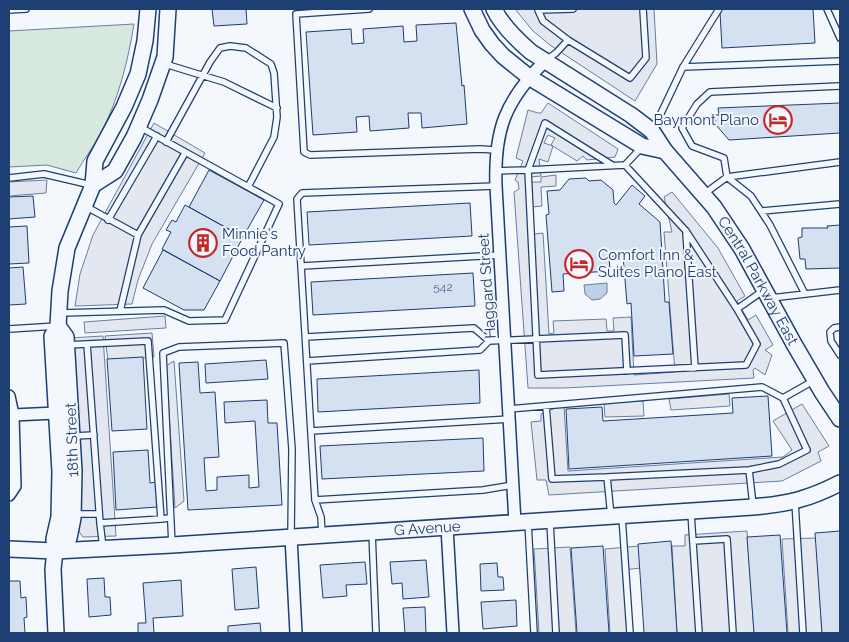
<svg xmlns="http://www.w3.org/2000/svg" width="849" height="642" viewBox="0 0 849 642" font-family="Raleway,sans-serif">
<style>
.green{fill:#d7e8df;stroke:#687fa3}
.parking{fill:#e3e8f0;stroke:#687fa3}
.water{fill:#bed0e5;stroke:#687fa3}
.building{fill:#d5e0f0;stroke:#1d3f73}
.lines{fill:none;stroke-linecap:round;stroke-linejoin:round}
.lane-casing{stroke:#1d3f73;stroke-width:8}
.street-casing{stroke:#1d3f73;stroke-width:14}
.secondary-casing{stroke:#1d3f73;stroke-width:18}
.lane{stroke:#f4f7fb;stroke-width:5.5}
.street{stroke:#f4f7fb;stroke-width:11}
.secondary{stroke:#f4f7fb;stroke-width:15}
.labels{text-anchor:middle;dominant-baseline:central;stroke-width:4;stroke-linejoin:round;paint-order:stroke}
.number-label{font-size:12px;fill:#4b6792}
.poi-label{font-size:15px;fill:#1d3f73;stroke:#f4f7fb;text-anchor:start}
.street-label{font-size:15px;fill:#1d3f73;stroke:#f4f7fb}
</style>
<rect width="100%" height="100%" fill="#f4f7fb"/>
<path class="green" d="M134 24C128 61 119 97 102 131 95 145 84 159 76 173L47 165 9 167V31Z"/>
<path class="parking" d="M515 9H654L657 64 635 101 550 45 533 31Z
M548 103 618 149 615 157 587 160 583 156 577 161 551 145 555 138 548 135 544 143 553 146 548 162 539 159 541 176 531 177V182H541V177L556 175V186L541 187 542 206 532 207 534 234 543 233 549 334 554 333 553 321 606 319 607 331H614L613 318 631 317 634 375 675 372 664 232H672L664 197 672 192 718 248 745 296 737 301 748 320 756 315 773 345 765 350 772 355 765 375 755 368 753 370 754 378 564 388H528L514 192 519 189 518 182 515 180 523 161 516 158 528 110 538 113H541Z
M154 123 205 153 152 244 138 280 132 304 75 306 80 274 93 235Z
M47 180 46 193 9 196V182Z
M165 316 166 328 85 333 84 322Z
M152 333 154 357 108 361 105 336Z
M103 336 116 536 83 537 75 526 70 338Z
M174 361 184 501 175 508 166 366Z
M729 394 730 406 671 410 669 399Z
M643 401 644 416 605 417 604 403Z
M802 404 829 446 818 452 821 461 782 481 549 495 546 480H537L531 422 541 421V414L555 408 564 406 568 471 783 457 792 450 773 421Z
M747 531 754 633H677L672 546H685V535Z
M816 538 822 633H788L782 539Z
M639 546 641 568 623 570 627 633H610L605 549Z
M570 547 576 633H539L534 549Z"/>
<path class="water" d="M607 283V293L600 299 592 300 585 294 584 285Z"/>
<path class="building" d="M212 9H246L247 24 214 26Z
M723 9H813L815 43 722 48 720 12Z
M456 23 462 86 464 85 467 124 422 128 421 113H408L409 128 370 131 369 116 356 117 357 132 313 135 306 32 351 29 352 44 364 43 363 29 403 26 404 42 417 41 416 25Z
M840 103V133L729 140 716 125 715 115H719L718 108Z
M209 170 264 200 243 237 189 207Z
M586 178 589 181 601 180 613 190 614 203 616 205 632 185 645 196 639 204 660 222 665 302H669L673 354 634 356 631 303 627 304 623 256 609 257 610 271 563 274 564 291 552 292 546 215 549 214 547 191 560 190 569 179Z
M33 196 35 217 9 219V197Z
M470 203 472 236 309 245 307 212Z
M185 205 243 237 220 281 162 249 171 232 166 230 172 220 176 222Z
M840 225V268L806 269 805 259H800L798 238 802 237V228H828L827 226Z
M27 226 29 263 9 264V227Z
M163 250 220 281 204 310H184L143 288Z
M23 267 26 304 9 305V268Z
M473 273 475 306 313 315 311 282Z
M143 357 147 429 112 431 107 359Z
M266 360 268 379 206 383 205 364Z
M198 362 200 393 215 392 219 457 204 458 206 491 217 490V477L249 475V488L259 487 255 421 225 423 224 402 267 400 268 423H277L282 505 188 510 179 363Z
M479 370 480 403 318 412 317 379Z
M768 396 772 456 569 469 566 409 602 407 603 421 733 413 732 398Z
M483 438 484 471 322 479 320 446Z
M148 450 150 483 156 482 157 507 116 510 113 452Z
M840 531V633H822L815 533Z
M780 535 787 633H754L747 537Z
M671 541 677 633H644L638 544Z
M603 546 609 633H577L571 548Z
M426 560 429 597 403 599 402 583 392 584 390 562Z
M365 562 367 584 346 585 347 596 323 598 320 565Z
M497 563 498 577H503L504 590 481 591 480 564Z
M256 567 259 608 235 610 232 569Z
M104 578 105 597H110L111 615 89 617 87 579Z
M181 580 183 616 153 618 154 633H138V623H146L143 583Z
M9 581H20L21 598 26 597 27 617 24 618 25 633H9Z
M516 600 517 626 483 629 481 602Z
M425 607 426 633H405L403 608Z
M260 623 261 633H228V626Z"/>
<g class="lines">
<defs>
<path id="lane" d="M369 9 296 14 304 152 310 155 480 149 496 150
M827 9 840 38
M9 10 26 9
M568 40 630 78 646 58 643 9
M546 60 556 53 568 40 543 21 538 10 573 9
M165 64 224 82 277 108
M683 67 840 61
M653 130 683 67 719 9
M166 142 210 62 220 48 230 46 246 48 271 64 274 73 277 117 274 137 248 187
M641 148 625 165 528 170 538 375 746 365 757 344 737 309 764 290
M625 165 686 231 737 309
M495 171 528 170 545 123 612 165
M9 178 44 174 91 185
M704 194 727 177 840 162
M85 206 138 235 120 311
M761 211 840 204
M108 220 157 136
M686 233 695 368
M138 235 185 153
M302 266 500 255
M805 294 770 225 751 196 727 177 724 158 692 146 682 128 697 104 710 92 840 86
M771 298 840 290
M61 313 164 310 189 321 225 320 279 204 140 127
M840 327 834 328 830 332 831 341 840 355
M9 329 57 326
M306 337 474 328 489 341
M67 345 87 344
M307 361 480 350 489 341 625 335 627 371
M546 406 552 479 607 477 611 516
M509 409 762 387 783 398 815 380
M311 431 510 419
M74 436 94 435
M749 470 753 505
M607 477 749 470 779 464 807 450 783 398
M315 500 483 490 513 485
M795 502 803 633
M691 513 699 633
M74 514H99
M622 517 630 633
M161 519 148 341 87 344 100 523 161 519 170 518
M528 522 534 633
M550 522 556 633
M100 523 103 548
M372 532 376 633
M322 534 321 517 315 500 297 199 302 193 496 186
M693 541 727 539 733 633
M172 545 163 353 179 347 284 343 292 449 291 536"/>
<path id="street" d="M9 396 13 415 15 486 9 495
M13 415 56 413
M515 523 496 186C494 130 505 101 544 62
M447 527 453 633
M291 537 296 633"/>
<g id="secondary">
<path d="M472 9 482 30 492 44 503 56 529 77 642 146 665 151"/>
<path id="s1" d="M494 9C502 26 517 40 531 52L631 115 652 131 665 151 714 207 742 249 794 344 822 392 840 419"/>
<path d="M93 185 115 171 134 137 150 100 165 57 168 9"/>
<path id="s2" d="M9 549 55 551 172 545 753 507C788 504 809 499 840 483"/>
<path d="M55 551 69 538 73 518 74 471 66 337 58 326"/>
<path d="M56 633 53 569 55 551 54 539 59 517 60 472 52 336 58 326 60 291 67 248 93 185 95 161 124 107 138 74 145 41 148 9"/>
</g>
</defs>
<use href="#lane" class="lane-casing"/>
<use href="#street" class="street-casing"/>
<use href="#secondary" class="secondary-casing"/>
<use href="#lane" class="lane"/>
<use href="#street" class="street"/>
<use href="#secondary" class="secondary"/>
</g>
<defs>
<symbol id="hotel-ring" viewBox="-11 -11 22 22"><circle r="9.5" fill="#f4f7fb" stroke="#c62828" stroke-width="1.5"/><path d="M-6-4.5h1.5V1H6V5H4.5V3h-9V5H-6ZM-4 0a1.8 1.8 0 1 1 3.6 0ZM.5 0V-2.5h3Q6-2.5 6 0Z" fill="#c62828"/></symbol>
<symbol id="building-ring" viewBox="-11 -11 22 22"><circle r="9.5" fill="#f4f7fb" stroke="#c62828" stroke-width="1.5"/><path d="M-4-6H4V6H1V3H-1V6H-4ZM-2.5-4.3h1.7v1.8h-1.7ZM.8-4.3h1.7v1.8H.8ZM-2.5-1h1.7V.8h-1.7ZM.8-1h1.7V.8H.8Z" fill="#c62828"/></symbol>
</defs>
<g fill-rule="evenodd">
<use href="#hotel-ring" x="762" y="104" width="32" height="32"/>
<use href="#building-ring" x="187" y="227" width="32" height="32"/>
<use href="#hotel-ring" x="563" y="248" width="32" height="32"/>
</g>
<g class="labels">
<g class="number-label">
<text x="443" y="287">542</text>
</g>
<g class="poi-label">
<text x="759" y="120" text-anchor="end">Baymont Plano</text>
<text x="222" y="234">Minnie's<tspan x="222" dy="17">Food Pantry</tspan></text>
<text x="598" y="255">Comfort Inn &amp;<tspan x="598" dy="17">Suites Plano East</tspan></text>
</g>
<g class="street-label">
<text stroke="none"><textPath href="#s1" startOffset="386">Central Parkway East</textPath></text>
<text transform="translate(487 286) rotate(-94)">Haggard Street</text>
<text transform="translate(72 440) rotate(-92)">18th Street</text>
<text stroke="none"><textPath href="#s2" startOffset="419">G Avenue</textPath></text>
</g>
</g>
<rect width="849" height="642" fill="none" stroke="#1d3f73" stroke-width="20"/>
</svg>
